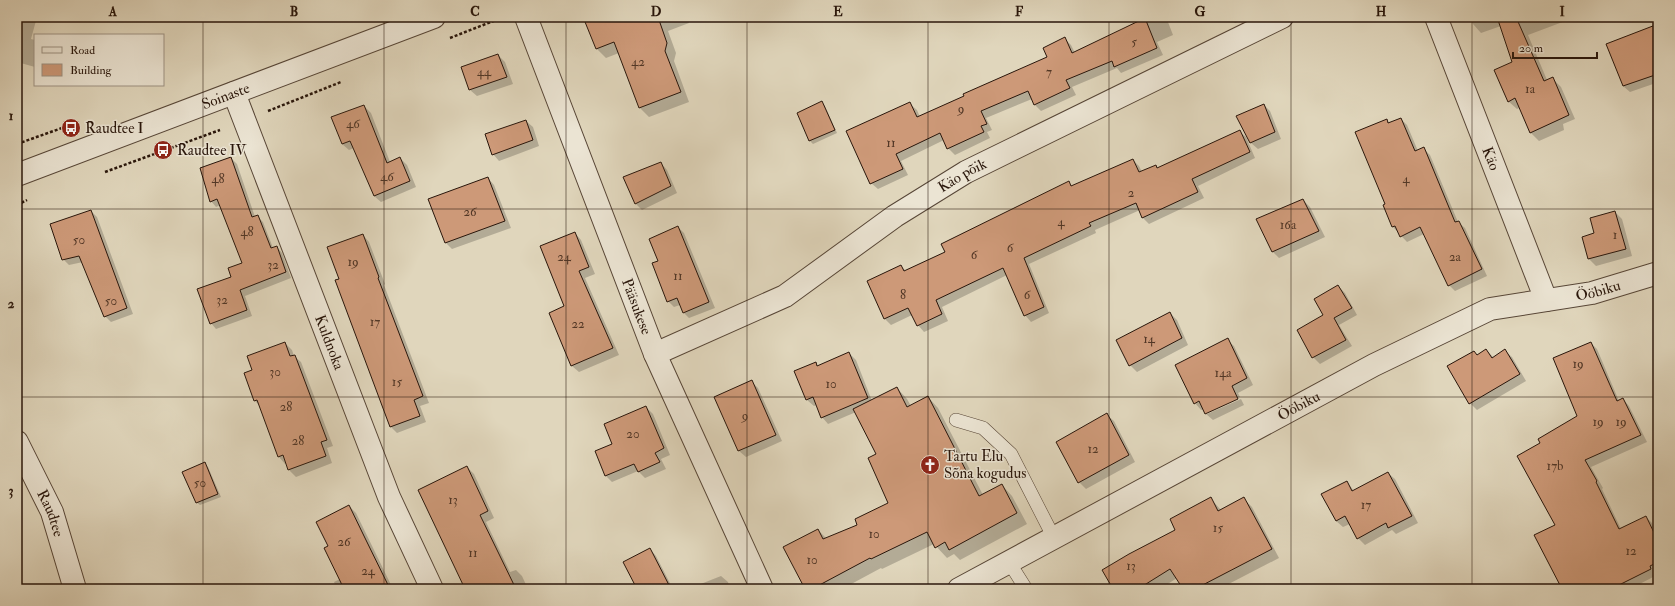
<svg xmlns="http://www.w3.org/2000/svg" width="1675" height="606" viewBox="0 0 1675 606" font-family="'IM FELL Double Pica',serif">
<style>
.shadow{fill:#0003}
.building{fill:#cd9978;stroke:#29160b}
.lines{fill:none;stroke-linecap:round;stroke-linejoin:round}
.service-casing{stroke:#574637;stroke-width:14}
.minor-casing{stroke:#574637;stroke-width:24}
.tertiary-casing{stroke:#574637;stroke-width:24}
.path{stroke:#29160b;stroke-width:2.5;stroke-dasharray:3 2;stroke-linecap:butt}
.service{stroke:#ebe4d3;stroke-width:13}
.minor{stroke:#ebe4d3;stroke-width:22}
.tertiary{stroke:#ebe4d3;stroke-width:22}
.grid{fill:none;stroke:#29160b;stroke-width:1;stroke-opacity:0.55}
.labels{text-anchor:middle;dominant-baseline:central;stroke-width:3;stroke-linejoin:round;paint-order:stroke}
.number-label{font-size:13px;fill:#523726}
.street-label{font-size:15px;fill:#29160b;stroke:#ebe4d3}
.poi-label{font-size:15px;fill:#29160b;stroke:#ebe4d3;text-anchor:start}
.neatline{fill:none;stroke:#29160b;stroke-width:1.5}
.grid-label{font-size:13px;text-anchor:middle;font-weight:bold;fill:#29160b}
</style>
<rect width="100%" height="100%" fill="#e0d6bc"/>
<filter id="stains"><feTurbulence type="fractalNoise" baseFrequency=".005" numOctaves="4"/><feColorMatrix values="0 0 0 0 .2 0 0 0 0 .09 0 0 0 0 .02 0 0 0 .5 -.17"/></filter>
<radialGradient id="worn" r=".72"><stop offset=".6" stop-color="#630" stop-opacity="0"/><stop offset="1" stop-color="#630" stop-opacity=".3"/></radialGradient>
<path class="shadow" d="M17 17H37L31 39 35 40V67L17 62Z
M585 17H687L689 23 668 31 676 53 674 61 689 102 649 117 640 108 619 53 606 58 597 49Z
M1136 17H1166L1173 35 1157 42 1163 55 1121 73 1117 68 1072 87 1076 95 1041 111 1035 105 1032 99 986 118 992 130 987 132 990 138 955 155 948 148 944 140 901 161 908 175 878 189 871 183 910 104 917 110 920 117 1048 57 1065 39 1071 45 1075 53 1139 22Z
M1230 17H1249L1235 23Z
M1470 17H1576L1528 35 1547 80 1553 79 1561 87 1575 119 1563 124 1564 130 1539 141 1530 132 1520 108 1517 109 1508 101 1513 63 1501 26 1481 33 1473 24Z
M1658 27V85L1656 83 1630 92 1623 86Z
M498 55 505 62 513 84 477 96 470 90 462 68Z
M822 102 825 106 837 133 813 144 810 141 798 113Z
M1264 105 1270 111 1281 139 1258 149 1251 143 1237 117Z
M364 106 371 113 390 162 400 158 407 165 416 187 381 202 374 196 354 148 349 150 342 144Z
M1401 119 1407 125 1418 151 1423 148 1430 155 1458 222 1465 228 1487 276 1455 291 1449 285 1424 234 1407 242 1393 227 1387 204V120L1390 124Z
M526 121 533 127 539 146 499 161 493 154Z
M1239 131 1246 137 1255 158 1198 186 1204 198 1149 224 1143 218 1140 210 1095 230 1096 233 1029 264 1049 313 1031 322 1025 315 1007 275 942 307 948 321 924 332 918 325 912 315 891 325 885 319 901 266 906 271 946 252 1069 183 1073 187 1133 160 1139 166 1142 172 1155 166 1158 168Z
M231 158 237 164 255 217 257 216 263 222 273 248 277 247 282 253 291 278 245 296 252 316 216 329 211 323 233 278 244 263 221 205 216 207 211 201Z
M661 163 667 170 677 193 642 210 635 203Z
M488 178 494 185 511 228 452 249 446 243Z
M1303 200 1310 207 1325 237 1279 258 1272 251Z
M91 211 97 217 133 314 111 322 105 316 83 262 69 265 63 259Z
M1615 212 1622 219 1632 256 1596 266 1589 259 1583 238 1595 234Z
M678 227 684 233 715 308 689 318 683 312 680 305 674 307 668 301 660 261Z
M575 233 581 240 595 274 585 278 619 355 579 372 572 366 550 314 565 307Z
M363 235 369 242 385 284 384 285 429 403 420 406 426 422 397 433 391 427 336 281 341 279Z
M1338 286 1345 293 1357 315 1339 325 1352 346 1320 364 1313 357 1324 316Z
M1170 313 1177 320 1188 345 1137 372 1130 365Z
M1227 340 1234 346 1253 385 1238 393 1240 397 1207 412V414L1241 399 1244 405 1213 420 1206 414 1204 409 1201 410 1195 403Z
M285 343 292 350 294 356 301 362 333 446 327 448 332 463 296 477 289 470 287 463 285 464 279 457 260 406 255 401 245 374 254 371Z
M1591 343 1597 349 1619 401 1623 399 1629 406 1647 442 1591 467 1603 488 1602 489 1621 529 1646 517 1652 523 1658 536V572L1656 573 1657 575 1630 589H1551L1561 583 1557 525 1541 443 1578 416Z
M1486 350 1494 358 1505 351 1512 357 1526 381 1477 410 1470 403 1474 352 1478 356Z
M849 353 856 360 872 401 897 388 907 399 911 406 928 397 938 408 983 495 1002 485 1012 496 1027 524 960 560 954 554 947 558 934 544 882 569 881 568 842 589H807L818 530 827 539 858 525 889 504 877 454 856 412 828 424 822 417 817 405 814 406 807 400 795 371 815 363 818 366Z
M751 381 758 388 782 441 746 457 739 451 715 397Z
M646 407 653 414 670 455 661 459 666 469 645 478 638 471 612 482 606 476 614 445Z
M1107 415 1114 421 1135 462 1086 489 1079 482 1057 443Z
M205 464 208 467 221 497 200 505 196 502Z
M467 467 474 474 494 518 486 522 510 572 516 570 522 576 528 589H467Z
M1388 473 1395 479 1418 523 1396 534 1392 530 1365 545 1358 538 1350 524 1343 527 1336 521 1323 495 1347 482 1354 491Z
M1211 499 1221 510 1244 499 1252 507 1279 558 1219 589H1184L1177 578 1160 589H1114Z
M349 506 356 513 393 589H337L334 582 340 579 330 546Z
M650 549 656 556 673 589H639Z
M721 576 728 582 730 589H688Z"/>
<path class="building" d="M583 17H658L667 43 665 51 681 92 639 108 614 42 596 49Z
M1497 17H1516L1544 81 1553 77 1569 115 1530 133 1515 98 1508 102 1494 70 1512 62Z
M1145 18 1157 48 1114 67 1112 61 1066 80 1070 88 1034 105 1028 91 981 111 987 124 981 126 984 132 947 149 940 133 896 154 903 169 870 184 846 131 910 102 917 117 964 96 963 94 1047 57 1043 48 1065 37 1072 53Z
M1658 24V74L1623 86 1606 44Z
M498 54 507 77 469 90 461 67Z
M822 101 835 130 809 141 797 113Z
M1264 104 1275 132 1250 143 1236 116Z
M364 105 387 163 400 157 410 181 374 196 350 141 342 144 331 117Z
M1401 118 1415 151 1424 147 1455 222 1459 221 1482 269 1448 286 1420 227 1400 237 1395 226 1392 227 1383 205 1385 204 1355 132 1387 119 1388 123Z
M526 120 533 140 492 155 485 134Z
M1240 130 1250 152 1192 179 1198 192 1142 218 1136 203 1089 223 1091 226 1024 258 1044 307 1024 316 1003 268 936 300 942 314 917 326 908 308 884 319 867 281 901 265 904 271 945 252 941 244 1069 181 1071 186 1133 159 1139 172 1156 165 1157 168Z
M231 157 252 217 258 215 271 248 277 246 286 272 240 290 247 310 210 324 197 289 231 277 228 268 242 263 217 199 210 202 200 168Z
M661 162 671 186 635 204 623 177Z
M488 177 505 221 445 243 428 199Z
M1303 199 1319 231 1272 252 1256 219Z
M91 210 127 308 104 317 79 256 62 260 50 224Z
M1615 211 1626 249 1588 259 1582 237 1594 233 1590 218Z
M678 226 709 302 683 313 677 298 667 302 652 263 658 261 649 239Z
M575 232 589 267 579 271 613 348 571 366 549 313 564 306 540 246Z
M363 234 379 277 378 278 423 396 414 400 420 416 390 427 335 280 339 279 327 247Z
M1338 285 1352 308 1334 318 1346 340 1312 358 1297 330 1323 315 1314 299Z
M1170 312 1182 338 1129 366 1116 340Z
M1228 338 1247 378 1232 386 1238 399 1205 414 1199 401 1194 404 1175 365Z
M285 342 290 356 295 355 327 440 321 442 326 456 288 470 283 455 278 457 257 400 254 401 244 373 252 370 247 356Z
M1591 342 1617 401 1623 398 1641 435 1585 460 1597 481 1596 482 1619 529 1646 516 1658 541V562L1650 566 1651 569 1611 589H1562L1534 535 1555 525 1517 456 1540 443 1538 439 1577 416 1553 358Z
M1486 349 1492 358 1505 349 1520 374 1469 404 1447 366 1474 351 1477 355Z
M849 352 868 398 821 418 813 397 806 400 794 371 816 362 817 366Z
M752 380 776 435 738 451 714 397Z
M897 387 907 407 928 396 979 496 1002 484 1017 513 949 550 945 542 935 548 927 532 871 559 870 558 812 589H805L783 547 818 529 823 539 857 525 855 519 888 503 868 458 876 454 853 409Z
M646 406 664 448 655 453 660 462 638 472 634 464 605 476 595 451 612 444 604 424Z
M1107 413 1129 455 1078 483 1056 442Z
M205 462 218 494 196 503 182 472Z
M467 466 488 511 480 515 516 589H465L418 490Z
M1388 472 1412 516 1388 528 1386 523 1357 539 1345 516 1336 521 1321 494 1347 481 1352 491Z
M1211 497 1218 511 1244 497 1272 549 1195 589H1183L1170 569 1138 589H1113L1102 570 1129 554 1175 530 1170 519Z
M349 505 364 536 390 589H344L324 548 328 546 316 522Z
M650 548 671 589H637L623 562Z"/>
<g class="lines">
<defs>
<path id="service" d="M956 420 983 428 1011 454 1054 538
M1009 562 1026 589"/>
<g id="minor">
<path id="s1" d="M526 17 655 354 762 589"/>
<path id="s2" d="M1436 17 1546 300"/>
<path id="s3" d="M234 93 389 497 432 589"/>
<path id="s4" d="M655 354 785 296 895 216 966 172 1282 17"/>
<path id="s5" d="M17 442 52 512 75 589"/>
<path id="s6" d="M959 589 1374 365 1490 309 1592 293 1658 273"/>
</g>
<g id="tertiary">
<path id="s7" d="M17 175 434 17"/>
</g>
</defs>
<use href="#service" class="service-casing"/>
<use href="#minor" class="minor-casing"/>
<use href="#tertiary" class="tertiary-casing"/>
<path class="path" d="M450 38 501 18
M268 111 341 82
M17 144 62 128
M105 172 220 130
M17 205 27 200"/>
<use href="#service" class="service"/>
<use href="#minor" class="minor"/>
<use href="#tertiary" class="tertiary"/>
</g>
<path class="grid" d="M203 17V589M384 17V589M566 17V589M747 17V589M928 17V589M1109 17V589M1291 17V589M1472 17V589M17 209H1658M17 397H1658"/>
<defs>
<symbol id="bus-disc" viewBox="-11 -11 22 22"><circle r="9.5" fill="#8f2418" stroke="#ebe4d3"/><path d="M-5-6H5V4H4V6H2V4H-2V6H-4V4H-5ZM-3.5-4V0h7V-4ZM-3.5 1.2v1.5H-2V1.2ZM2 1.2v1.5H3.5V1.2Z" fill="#fff"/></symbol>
<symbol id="church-disc" viewBox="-11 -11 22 22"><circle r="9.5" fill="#8f2418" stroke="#ebe4d3"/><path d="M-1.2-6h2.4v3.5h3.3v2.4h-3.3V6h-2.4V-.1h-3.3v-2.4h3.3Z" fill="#fff"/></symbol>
</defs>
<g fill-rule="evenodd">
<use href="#bus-disc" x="60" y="117" width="22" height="22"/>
<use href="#bus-disc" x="152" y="139" width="22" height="22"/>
<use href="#church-disc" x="919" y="454" width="22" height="22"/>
</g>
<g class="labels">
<g class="number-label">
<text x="1134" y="42">5</text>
<text x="638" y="62">42</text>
<text x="484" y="72">44</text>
<text x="1049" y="72">7</text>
<text x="1530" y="89">1a</text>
<text x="961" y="109">9</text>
<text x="353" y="124">46</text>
<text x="891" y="143">11</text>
<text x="387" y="177">46</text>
<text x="218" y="179">48</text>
<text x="1406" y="179">4</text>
<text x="1131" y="193">2</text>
<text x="470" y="212">26</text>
<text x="1061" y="222">4</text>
<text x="1288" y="225">16a</text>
<text x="247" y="232">48</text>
<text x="1615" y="235">1</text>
<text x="79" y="240">50</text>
<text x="1010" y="248">6</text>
<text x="974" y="255">6</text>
<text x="564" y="257">24</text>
<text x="1455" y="257">2a</text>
<text x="353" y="262">19</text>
<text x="273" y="265">32</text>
<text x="678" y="276">11</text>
<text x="903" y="295">8</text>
<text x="1027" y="295">6</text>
<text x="222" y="300">32</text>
<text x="111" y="301">50</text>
<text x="375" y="322">17</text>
<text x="578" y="324">22</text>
<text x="1149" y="339">14</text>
<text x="1578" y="364">19</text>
<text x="275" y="372">30</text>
<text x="1223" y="373">14a</text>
<text x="397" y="382">15</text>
<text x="831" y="384">10</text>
<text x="286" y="407">28</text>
<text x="745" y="416">9</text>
<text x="1598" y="422">19</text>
<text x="1621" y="422">19</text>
<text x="633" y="434">20</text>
<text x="298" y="441">28</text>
<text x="1093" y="449">12</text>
<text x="1555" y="466">17b</text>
<text x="200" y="483">50</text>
<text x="453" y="500">13</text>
<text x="1366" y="505">17</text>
<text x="1218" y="528">15</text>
<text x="874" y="534">10</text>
<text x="344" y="542">26</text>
<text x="1631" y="551">12</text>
<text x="473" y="553">11</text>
<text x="812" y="560">10</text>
<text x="1131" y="566">13</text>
<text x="368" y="571">24</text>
</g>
<g class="street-label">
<text stroke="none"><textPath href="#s7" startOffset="223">Soinaste</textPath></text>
<text stroke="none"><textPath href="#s2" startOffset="152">Käo</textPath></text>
<text stroke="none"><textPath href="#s4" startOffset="357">Käo põik</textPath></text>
<text stroke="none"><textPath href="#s6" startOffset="710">Ööbiku</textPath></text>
<text stroke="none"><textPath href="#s1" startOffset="310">Pääsukese</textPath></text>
<text stroke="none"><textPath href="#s3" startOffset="267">Kuldnoka</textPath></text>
<text stroke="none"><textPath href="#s6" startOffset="386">Ööbiku</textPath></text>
<text stroke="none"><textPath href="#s5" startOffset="79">Raudtee</textPath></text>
</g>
<g class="poi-label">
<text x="85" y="128">Raudtee I</text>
<text x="177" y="150">Raudtee IV</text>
<text x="944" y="456">Tartu Elu<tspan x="944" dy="17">Sõna kogudus</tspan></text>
</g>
</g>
<rect width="1675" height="606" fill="none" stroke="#e0d6bc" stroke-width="44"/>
<rect x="34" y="34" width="130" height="52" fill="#ebe4d3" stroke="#9d9283"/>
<rect x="42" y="47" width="20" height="6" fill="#ebe4d3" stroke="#9d9283"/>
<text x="70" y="54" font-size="12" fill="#29160b">Road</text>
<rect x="42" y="64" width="20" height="12" fill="#cd9978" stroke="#9d9283"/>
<text x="70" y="74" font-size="12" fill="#29160b">Building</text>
<path d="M1513 52v6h84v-6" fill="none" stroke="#29160b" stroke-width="2"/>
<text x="1519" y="52" font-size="12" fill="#29160b" stroke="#ebe4d3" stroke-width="3" paint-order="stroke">20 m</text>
<rect x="22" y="22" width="1631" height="562" class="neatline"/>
<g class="grid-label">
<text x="113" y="16">A</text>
<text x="294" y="16">B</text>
<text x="475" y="16">C</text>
<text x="656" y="16">D</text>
<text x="838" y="16">E</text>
<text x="1019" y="16">F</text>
<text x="1200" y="16">G</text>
<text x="1381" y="16">H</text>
<text x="1562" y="16">I</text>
<text x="11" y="120">1</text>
<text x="11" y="308">2</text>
<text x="11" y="495">3</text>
</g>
<rect width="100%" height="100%" filter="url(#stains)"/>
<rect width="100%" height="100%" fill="url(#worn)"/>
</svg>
